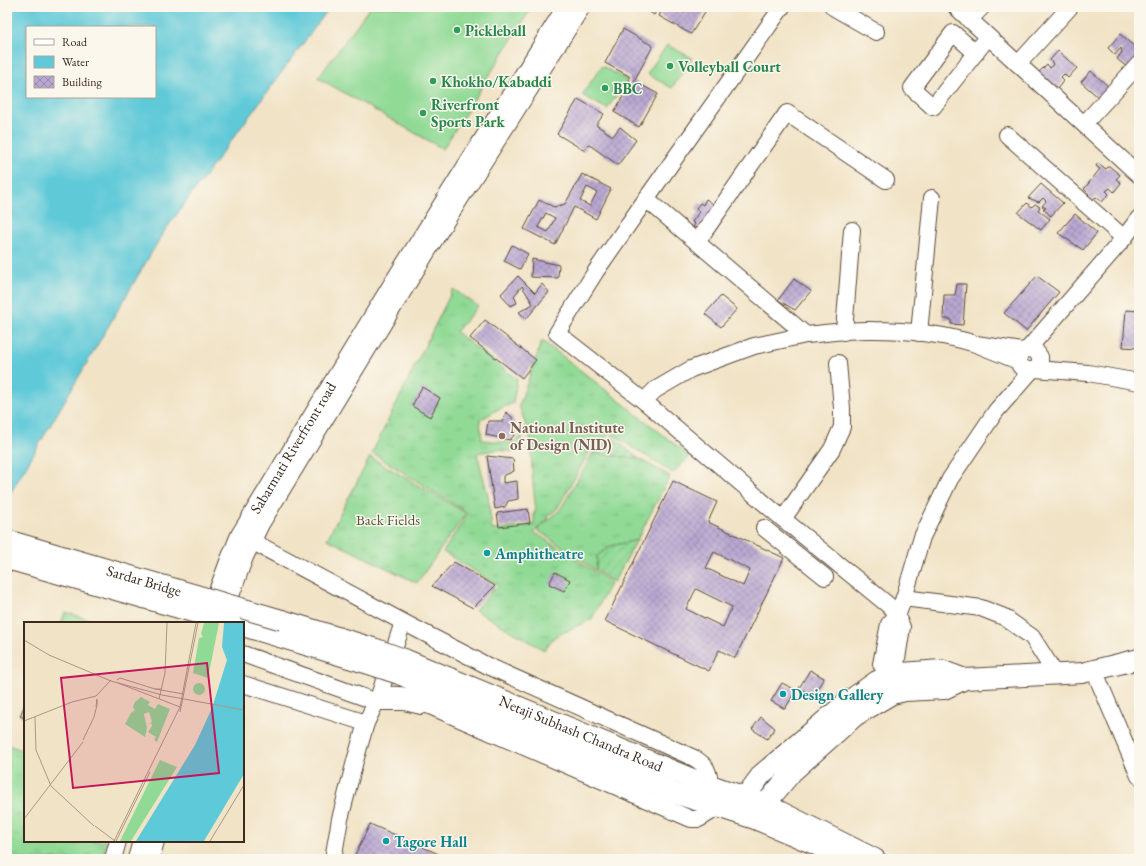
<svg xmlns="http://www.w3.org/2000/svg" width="1146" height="866" viewBox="0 0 1146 866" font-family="'EB Garamond',serif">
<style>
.grass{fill:url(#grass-tufts);stroke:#66825a}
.garden{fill:url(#garden-furrows);stroke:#66825a}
.pitch{fill:#91da96;stroke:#66825a}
.water{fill:#5ec9d8;stroke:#4c7a7b;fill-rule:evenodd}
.building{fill:url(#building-cross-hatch);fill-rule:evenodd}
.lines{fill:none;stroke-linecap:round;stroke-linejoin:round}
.minor-casing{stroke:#564637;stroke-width:18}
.major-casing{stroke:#564637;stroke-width:22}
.minor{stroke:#fff;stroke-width:16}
.major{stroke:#fff;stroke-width:20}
.major-bridge-casing{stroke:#564637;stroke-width:22;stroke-linecap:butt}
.major-bridge{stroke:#fff;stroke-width:20}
.leisure-dot{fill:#2e9e5b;stroke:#fbf7ec;stroke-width:1.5}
.education-dot{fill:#8d6e63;stroke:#fbf7ec;stroke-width:1.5}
.culture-dot{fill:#0f9aa8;stroke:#fbf7ec;stroke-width:1.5}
.labels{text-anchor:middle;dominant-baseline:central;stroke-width:3;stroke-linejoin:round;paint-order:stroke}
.leisure-label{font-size:15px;font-weight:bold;fill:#27864d;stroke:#fbf7ec;text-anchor:start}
.education-label{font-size:15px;font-weight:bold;fill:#785e54;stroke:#fbf7ec;text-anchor:start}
.street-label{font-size:15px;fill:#3b2a1e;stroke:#fbf7ec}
.park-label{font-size:15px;fill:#50563c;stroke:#fbf7ec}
.culture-label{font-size:15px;font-weight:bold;fill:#0d838f;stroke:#fbf7ec;text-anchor:start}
.inset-road{fill:none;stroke:#a89983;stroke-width:1}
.view{fill:#c2185b;fill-opacity:0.15;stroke:#c2185b;stroke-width:2}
.inset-edge{fill:none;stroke:#3b2a1e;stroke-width:2}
</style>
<defs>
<pattern id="grass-tufts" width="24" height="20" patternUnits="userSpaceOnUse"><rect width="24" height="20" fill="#91da96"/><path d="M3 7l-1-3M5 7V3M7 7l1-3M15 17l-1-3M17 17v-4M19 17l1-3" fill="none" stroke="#7ebb81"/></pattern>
<pattern id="garden-furrows" width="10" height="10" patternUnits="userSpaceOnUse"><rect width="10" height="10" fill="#91da96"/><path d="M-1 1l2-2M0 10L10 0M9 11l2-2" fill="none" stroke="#7ebb81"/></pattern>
<pattern id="building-cross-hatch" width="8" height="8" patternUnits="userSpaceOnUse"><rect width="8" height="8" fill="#b9a7d2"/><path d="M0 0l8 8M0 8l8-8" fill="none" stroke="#9888aa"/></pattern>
</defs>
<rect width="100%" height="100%" fill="#fbf7ec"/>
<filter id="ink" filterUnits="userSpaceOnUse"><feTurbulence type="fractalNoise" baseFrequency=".025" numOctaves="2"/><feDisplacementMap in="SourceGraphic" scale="8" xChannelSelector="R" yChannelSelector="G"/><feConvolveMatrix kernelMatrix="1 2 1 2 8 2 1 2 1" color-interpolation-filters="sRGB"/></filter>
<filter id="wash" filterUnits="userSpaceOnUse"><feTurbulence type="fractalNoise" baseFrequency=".012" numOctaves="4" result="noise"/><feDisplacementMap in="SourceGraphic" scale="16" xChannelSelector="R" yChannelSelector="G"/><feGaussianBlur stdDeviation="0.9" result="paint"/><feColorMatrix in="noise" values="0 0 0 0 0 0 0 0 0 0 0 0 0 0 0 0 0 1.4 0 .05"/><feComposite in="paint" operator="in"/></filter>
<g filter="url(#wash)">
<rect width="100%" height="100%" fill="#f1e3c6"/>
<path class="grass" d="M453 289 478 306 456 332 517 379 513 403 497 410 480 420 482 440 512 443 522 436 521 452 503 451V449L477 453 488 496 492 530 528 526 534 523V512L536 511 532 476 531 440 527 432 524 419 519 406 542 341 547 344 690 456 673 473 610 433 588 454 557 509 547 516 548 519 534 532 611 582 592 619 554 637 544 650 475 610 498 585 443 552 468 513 372 453Z
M593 453 639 459 670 476 637 540 611 546 597 556 596 570 537 530 560 510Z
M370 457 466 513 417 583 327 539Z
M65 612 100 623H61Z
M8 745 25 751V841H107L102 859H7Z"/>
<path class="garden" d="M612 437 639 459 593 453Z
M637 540 614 582 596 570 597 556 611 546Z"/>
<path class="pitch" d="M370 7H532L443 149 318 78Z
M667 45 692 58 672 88 647 74Z
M602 66 627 80 607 109 582 95Z"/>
<path class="water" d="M7 7H330L163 233 7 499ZM27 27H155V97H27Z"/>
<g id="blocks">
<path class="building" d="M642 7H658L654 15Z
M664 7H674L685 13 688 7H708L691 34 659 16Z
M623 29 653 46 634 81 658 94 639 127 614 112 630 85 629 76 605 63Z
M1120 34 1139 51V57L1129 69 1117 59 1122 52 1121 48 1115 55 1108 48Z
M1058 51 1077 68 1068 78 1064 74 1061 77 1064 80 1057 89 1038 73 1047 64 1050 68 1053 64 1050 60Z
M1091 71 1109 87 1099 98 1081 82Z
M578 99 604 114 596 125 613 136 620 127 636 140 618 165 588 144 585 151 557 134Z
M1098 163 1106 169 1109 166 1120 175 1116 179 1121 183 1114 192 1110 188 1106 191 1109 194 1102 202 1096 197 1092 200 1087 196 1089 194 1084 189 1100 169 1096 166Z
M582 174 611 189 596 219 574 207 555 245 524 229 539 200 554 207 565 204ZM587 187 597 192 590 206 580 201ZM546 213 555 218 548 232 538 227Z
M1041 184 1063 203 1051 216 1043 209 1046 208 1042 206 1046 201 1043 198 1039 202 1028 198Z
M706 199 716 206 700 229 693 227 695 224 692 222 699 212 696 208 700 203 703 205Z
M1027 203 1032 207 1035 204 1040 207 1038 210 1050 219 1041 230 1018 213Z
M1075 214 1097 233 1083 250 1058 233Z
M512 245 528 254 520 269 504 261Z
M532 259 559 265 558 278 531 277Z
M518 276 535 293 542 284 549 292 526 319 519 312 533 304 522 286 514 296 517 303 510 306 501 294Z
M1037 276 1059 292 1026 331 1004 313Z
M794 279 811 291 795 310 778 300Z
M957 284H966L963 325 951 324V319H943L944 295H955Z
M721 296 737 309 721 327 705 314Z
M1126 310 1139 311V348L1123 347Z
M485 320 536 360 522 378 470 338Z
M422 387 440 398 430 417 412 406Z
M506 412 513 418 515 434 510 440 486 435 488 421H503Z
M487 456 513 459 514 471 503 476V483L517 481 518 499 508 501 505 507 495 509Z
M673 481 717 502 708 522 784 558 735 658 719 650 709 671 605 621ZM714 552 750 570 743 586 706 568ZM696 589 732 607 723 627 686 609Z
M528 509 530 523 499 527 497 513Z
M454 562 495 586 473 608 432 586Z
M555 572 570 580 564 591 549 584Z
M810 670 824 678 813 695 799 688Z
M782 683 796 690 785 709 771 701Z
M25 704V718L20 716Z
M761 717 775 728 767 739 752 729Z
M370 824 450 859H353Z"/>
</g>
</g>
<g filter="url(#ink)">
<use href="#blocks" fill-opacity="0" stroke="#564637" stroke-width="1"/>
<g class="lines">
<defs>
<g id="minor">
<path d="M782 7 646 199 806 335C828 333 851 329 873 330 907 330 943 334 976 344"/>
<path d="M833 7 876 32"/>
<path d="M956 7 1139 175"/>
<path d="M969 20 982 7"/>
<path d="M976 53 953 33 912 88 933 107 988 37"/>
<path d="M1018 64 1070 7"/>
<path d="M1084 124 1139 64"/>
<path d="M1007 135 1124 238"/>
<path d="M646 199 596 271 557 333 644 401 783 519 898 613"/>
<path d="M697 242 787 113 886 180"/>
<path d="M844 332 852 230"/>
<path d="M919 333 932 198"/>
<path d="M1028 349 1124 238 1139 218"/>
<path d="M1018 361 976 344 1022 351 1028 349 1035 350 1040 357C1041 365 1037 370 1029 371L1020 366 1018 358 1022 351"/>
<path d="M1035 369 1088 373 1139 382"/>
<path d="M644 401 655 390 691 369 754 346 806 335"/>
<path d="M783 519 832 449 842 427V408L838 363"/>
<path d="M764 528 825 577"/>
<path d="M244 537 403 622 488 666 694 758C708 766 708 771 711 786"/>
<path d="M904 598 981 608 1004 617 1032 637 1056 675"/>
<path id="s1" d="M210 610 229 559 239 535 394 280 565 7"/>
<path d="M224 615 245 557 261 524 443 226 582 7"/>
<path d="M897 616 902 627 896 665 887 674 881 664 889 624 897 616 904 598 922 537 950 479 996 411 1032 370"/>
<path d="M243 654 377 702H404L421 706 425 704 423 701C406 695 397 693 379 696"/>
<path d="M1094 670 1139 776"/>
<path d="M243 684 366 723"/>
<path d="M425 704 691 819H699L717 808"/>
<path d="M113 859 118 841"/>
<path d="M136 859 141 841"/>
<path d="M151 859 156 841"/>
<path d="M333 859 340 819 355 761 366 723 379 696 403 622"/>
</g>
<g id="major">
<path d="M282 620 376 649"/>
<path d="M243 626 372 665"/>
<path id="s2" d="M404 659 690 778 765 804 875 859"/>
<path d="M399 674 677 794 755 819 812 843 841 857"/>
<path d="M739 808 745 797 762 774 847 702 877 681 887 677 902 673 941 670 965 679"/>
<path d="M758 813 792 772 855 716 892 694 905 691 944 689 965 679 1082 673 1139 659"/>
</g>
</defs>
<use href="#minor" class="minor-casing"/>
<use href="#major" class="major-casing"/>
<use href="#minor" class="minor"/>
<use href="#major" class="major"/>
<defs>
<g id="major-bridge">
<path id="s3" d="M7 540 282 620"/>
<path d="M7 559 231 623"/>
<path d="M376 649 404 659"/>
<path d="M372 665 399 674"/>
</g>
</defs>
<use href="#major-bridge" class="major-bridge-casing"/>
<use href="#major-bridge" class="major-bridge"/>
</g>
</g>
<g class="leisure-dot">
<circle cx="457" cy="30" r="4"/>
<circle cx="670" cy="66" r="4"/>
<circle cx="433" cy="81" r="4"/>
<circle cx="605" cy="88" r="4"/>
<circle cx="423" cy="113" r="4"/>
</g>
<circle class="education-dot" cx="502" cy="436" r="4"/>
<g class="culture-dot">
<circle cx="487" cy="553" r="4"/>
<circle cx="783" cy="694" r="4"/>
<circle cx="386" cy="841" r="4"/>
</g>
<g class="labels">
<g class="leisure-label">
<text x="465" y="30">Pickleball</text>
<text x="678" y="66">Volleyball Court</text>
<text x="441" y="81">Khokho/Kabaddi</text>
<text x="613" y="88">BBC</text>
<text x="431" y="104">Riverfront<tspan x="431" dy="17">Sports Park</tspan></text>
</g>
<g class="education-label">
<text x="510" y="427">National Institute<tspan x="510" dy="17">of Design (NID)</tspan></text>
</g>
<g class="street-label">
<text stroke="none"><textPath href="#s1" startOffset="183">Sabarmati Riverfront road</textPath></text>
<text stroke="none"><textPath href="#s3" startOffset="143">Sardar Bridge</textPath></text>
<text stroke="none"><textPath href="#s2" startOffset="192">Netaji Subhash Chandra Road</textPath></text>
</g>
<g class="park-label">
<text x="388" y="519">Back Fields</text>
</g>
<g class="culture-label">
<text x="495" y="553">Amphitheatre</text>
<text x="791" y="694">Design Gallery</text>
<text x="394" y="841">Tagore Hall</text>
</g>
</g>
<g transform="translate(24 622)">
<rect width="220" height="220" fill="#f1e3c6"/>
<path d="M180 1H195L184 56 169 51 175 16 179 15 177 12ZM169 67a6 6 0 1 1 12 0a6 6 0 1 1-12 0ZM117 75 126 80 124 83 131 87 134 82 146 87 133 120 130 118 132 115 124 110 128 104 127 101 123 102 128 100 125 90 120 92 123 106 121 115 101 102 107 91 111 88 109 85 111 80Z" fill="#91da96"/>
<path d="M136 138 153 145 107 219H96Z" fill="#91da96"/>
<path d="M200 1H220V152L180 219H112L171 123 188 86 203 38 198 25Z" fill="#5ec9d8"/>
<path class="inset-road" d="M0 18 25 33 87 59 138 73 220 88M93 58 96 56 131 67M94 61 156 85M137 67H131L160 72M135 77 141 51 143 1M156 90 174 1M11 95 12 128 27 164 70 204M0 99 48 80 72 74 87 58M59 118 70 95 73 83V77L72 85M0 197 59 120M71 204 91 219M90 219 156 85 172 1M92 219 126 150M186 219 220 163"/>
<path class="view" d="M183 41 195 151 49 166 37 56Z"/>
<rect width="220" height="220" class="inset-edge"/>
</g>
<rect width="1146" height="866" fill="none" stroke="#fbf7ec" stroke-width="24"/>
<rect x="26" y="26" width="130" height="72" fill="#fbf7ec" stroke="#aea59a"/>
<rect x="34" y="39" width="20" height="6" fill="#ffffff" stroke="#aea59a"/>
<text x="62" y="46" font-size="12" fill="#3b2a1e">Road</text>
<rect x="34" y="56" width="20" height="12" fill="#5ec9d8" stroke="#aea59a"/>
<text x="62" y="66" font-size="12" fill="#3b2a1e">Water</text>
<rect x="34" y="76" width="20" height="12" fill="url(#building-cross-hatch)" stroke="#aea59a"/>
<text x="62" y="86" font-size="12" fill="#3b2a1e">Building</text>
</svg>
